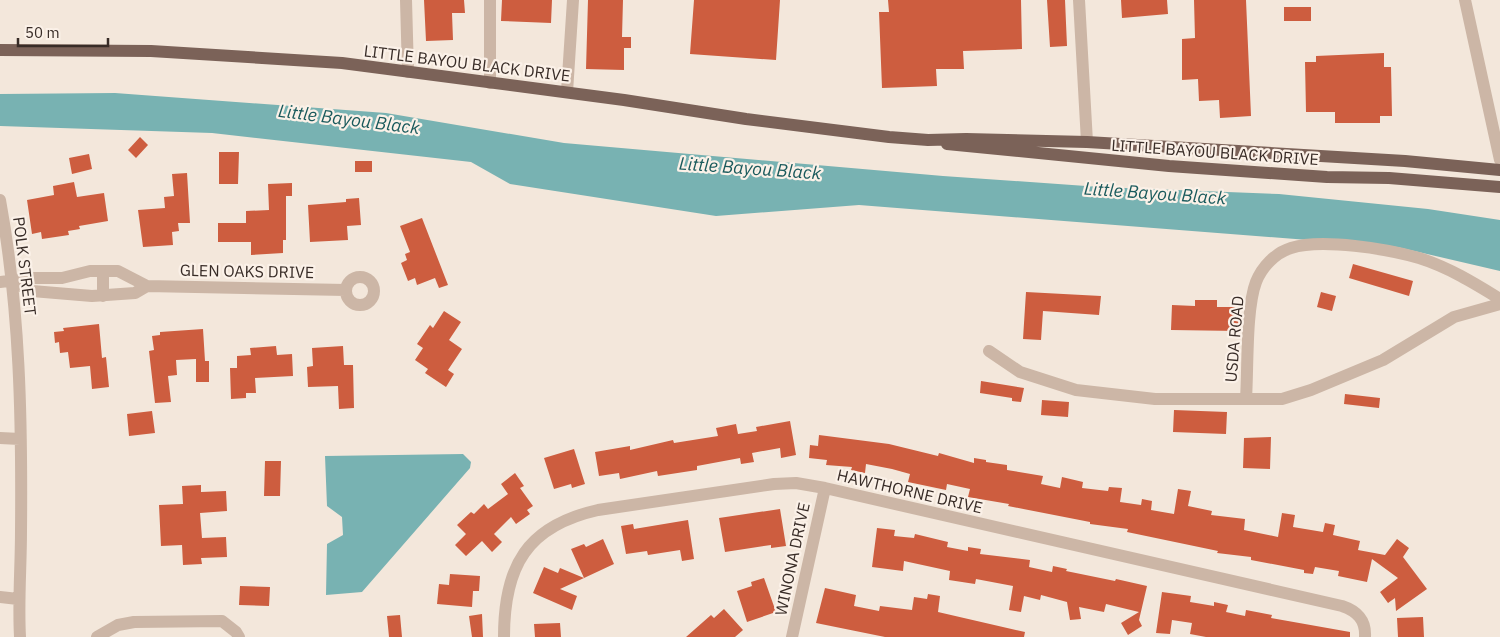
<svg xmlns="http://www.w3.org/2000/svg" width="1500" height="637" viewBox="0 0 1500 637" font-family="'IBM Plex Sans',sans-serif">
<style>
.water{fill:#78b2b2}
.building{fill:#cd5d3f}
.lines{fill:none;stroke-linecap:round;stroke-linejoin:round}
.minor{stroke:#ccb6a6;stroke-width:12}
.major{stroke:#7b6258;stroke-width:12}
.labels{text-anchor:middle;dominant-baseline:central;stroke-width:4.5;stroke-linejoin:round;paint-order:stroke}
.street-label{font-size:16px;fill:#382c27;stroke:#fbf1e8}
.water-label{font-size:18px;font-style:italic;fill:#1a5a5c;stroke:#fbf1e8}
</style>
<rect width="100%" height="100%" fill="#f3e7db"/>
<path class="water" d="M115 93 386 113 564 143 943 176 1100 187 1279 194 1428 209 1500 220V271L1397 247 859 205 716 216 510 184 471 162 212 133 0 126V94Z
M463 454 471 462 470 468 362 592 326 595 327 544 343 535 342 517 327 506 325 456Z"/>
<path class="building" d="M424 0H464L465 13H452L453 40 426 41Z
M502 0H552L551 23 501 21Z
M588 0H623L622 37H631V48H624V70L586 69Z
M694 0H780L776 60 690 54Z
M888 0H1021L1022 49 963 51 964 69H936L937 86 882 88 879 12H889Z
M1047 0H1065L1067 46 1050 47Z
M1121 0H1167L1168 14 1122 18Z
M1194 0H1246L1251 116 1220 118 1219 100 1199 101 1198 79 1182 80V39L1195 38Z
M1284 7H1311V21H1284Z
M1384 53V67H1391L1392 116H1380V123H1335V112H1306L1305 62H1316V56Z
M140 137 148 145 136 158 128 150Z
M219 152H239L238 184H219Z
M89 154 92 169 72 174 69 158Z
M355 161H372V172H355Z
M187 173 190 223H178L179 231 172 232 173 245 143 247 138 210 165 208 164 197 174 196 172 174Z
M74 182 77 197 104 193 108 221 79 226 80 229 68 231 69 235 42 239 41 232 32 234 27 200 54 195 53 186Z
M292 183V196H286V240H283V253L251 255V242H218V223H246V211L269 210 268 184Z
M359 198 361 225 347 226 348 240 310 242 308 205 346 202V199Z
M422 218 448 285 439 288 435 278 417 285 415 278 408 281 401 263 407 260 405 254 410 252 400 226Z
M1353 264 1413 281 1409 296 1349 278Z
M1026 292 1101 296 1099 315 1043 311 1041 340 1023 339Z
M1321 292 1336 296 1332 311 1317 307Z
M1195 300H1217V307H1239V331L1171 330 1172 305 1195 306Z
M444 311 461 322 449 340 462 349 448 370 454 374 446 387 425 373 428 369 415 360 423 348 417 344 430 325 433 328Z
M99 324 102 358 106 357 109 387 92 389 90 366 70 368 68 352 60 353 59 342 55 343 54 332 64 331 63 328Z
M203 329 205 361H209V382H196V359L176 360 177 375 168 376 171 402 155 403 149 351 154 350 152 336 160 335V332Z
M276 346 277 355 292 354 293 376 255 378 256 393H246V398L231 399 230 368H237V356L251 355 250 348Z
M343 346 344 365H353L354 408 339 409 338 386 308 387 307 367 313 366 312 348Z
M981 381 1024 388 1021 402 1012 401V398L980 393Z
M1345 394 1380 398 1379 408 1344 404Z
M1042 400 1069 402 1068 417 1041 415Z
M1174 410 1227 412 1226 434 1173 432Z
M152 411 155 433 129 436 127 414Z
M790 421 796 455 781 458 780 448 752 453 754 462 741 464 740 458 697 466V470L658 476 657 471 620 479 619 473 599 476 595 452 630 446V450L673 440 674 443 718 436 716 428 736 424 738 434 757 431 756 427Z
M819 435 889 444 938 456 939 453 974 463V458L986 460V462L1007 465V470L1043 476 1041 484 1060 488 1062 477 1083 482 1082 488 1108 491 1109 487 1122 488 1120 502 1141 505 1142 499 1152 501 1151 510 1174 514 1178 489 1191 491 1188 506 1212 511 1211 515 1245 519 1244 530 1278 537 1282 513 1295 515 1293 527 1323 532 1325 523 1335 525 1333 535 1360 541 1358 550 1385 555 1397 539 1409 548 1403 557 1427 589 1396 611 1395 598 1388 603 1380 592 1398 578 1372 559 1367 582 1338 576 1339 571 1315 567 1313 574 1304 573V570L1251 560V557L1217 553 1218 551 1127 532 1128 529 1090 524V522L1008 506 1009 504 968 497 970 489 947 484 946 490 908 482 910 474 892 469 866 464 865 473 851 470 852 467 826 465 827 460 809 458 810 445 818 446Z
M1271 437 1270 469 1243 468 1244 438Z
M574 449 585 484 572 488 571 484 554 489 544 458Z
M265 461H281L280 496H264Z
M515 473 524 486 520 488 533 506 527 510 530 514 516 524 511 517 494 534 502 542 492 552 482 541 466 556 455 545 466 534 457 525 471 512 474 514 484 504 488 509 508 494 501 484Z
M201 485V492L226 491 227 511 200 513 202 538 226 537 227 557 201 558 202 564 183 565 182 545 161 546 159 505 183 504 182 486Z
M780 509 786 546 771 548V545L725 552 719 518Z
M688 520 694 559 682 561 680 550 648 555 647 551 626 554 621 526 633 524 634 529Z
M877 528 895 530 894 536 914 538 915 534 948 542 947 547 968 551V547L981 549 980 554 1030 560 1029 567 1052 572 1053 566 1067 569 1066 571 1115 581 1116 579 1147 586 1139 620 1142 626 1128 635 1121 623 1139 612 1106 604 1104 612 1079 607 1081 619 1070 620 1067 602 1041 595 1040 600 1024 596 1021 612 1009 610 1013 586 976 579 975 584 949 580 950 571 904 561 903 571 872 567Z
M603 539 614 564 584 578 571 549 584 544 586 547Z
M544 567 558 573 560 568 584 578 560 589 577 596 572 610 533 593Z
M450 574 480 576 479 591H473L472 607 437 604 439 584 449 585Z
M764 578 776 612 747 622 737 591 752 586 751 582Z
M240 586 270 587 269 606 239 605Z
M825 588 856 595 854 606 879 611 880 606 912 610 914 597 927 599 928 594 940 596 938 612 1025 632 1024 637H885L816 623Z
M1162 592 1191 596 1190 602 1214 606V602L1228 605 1226 612 1245 616 1246 610 1272 615 1271 618 1350 632V637H1206L1190 634 1192 623 1172 620 1170 634 1156 633Z
M724 609 743 630 735 637H686L711 615 714 618Z
M482 614 483 637H472L469 616Z
M400 615 402 637H389L387 616Z
M1423 617 1424 637H1398L1397 618Z
M560 623 561 637H535L534 624Z"/>
<g class="lines">
<path class="minor" d="M406 0 408 72
M490 0V83
M1079 0 1087 142
M1465 0 1500 160
M567 92 573 0
M0 200C20 309 22 420 21 531 21 567 18 601 20 637
M103 271V296
M346 291a14 14 0 1 1 28 0a14 14 0 1 1-28 0Z
M0 282 33 278H62L90 271H118L147 286
M13 282 32 291 92 296 135 293 147 286 346 290
M989 351 1020 372 1076 390 1155 399H1282L1311 390 1383 360 1454 317 1500 304
M1246 399C1248 368 1246 308 1256 282 1262 267 1275 253 1291 248 1321 238 1388 249 1419 258 1448 267 1474 283 1500 299
M0 438 20 439
M0 597 18 599
M97 637 118 625 134 622 222 621 236 632 239 637
M504 637C504 566 527 526 598 510L774 484 796 483 825 488 1342 606C1357 611 1366 620 1365 637
M792 637 825 488"/>
<path class="major" d="M0 50 151 51 342 63 624 100 746 119 889 137 928 140 966 139 1087 142 1405 161 1500 170
M947 144 1169 166 1327 177 1389 178 1500 187"/>
</g>
<g class="labels">
<g class="street-label">
<text transform="translate(467 63) rotate(7)">LITTLE BAYOU BLACK DRIVE</text>
<text transform="translate(1215 152) rotate(4)">LITTLE BAYOU BLACK DRIVE</text>
<text transform="translate(25 266) rotate(83)">POLK STREET</text>
<text transform="translate(247 271) rotate(1)">GLEN OAKS DRIVE</text>
<text transform="translate(1234 339) rotate(-85)">USDA ROAD</text>
<text transform="translate(910 491) rotate(13)">HAWTHORNE DRIVE</text>
<text transform="translate(792 559) rotate(-78)">WINONA DRIVE</text>
</g>
<g class="water-label">
<text transform="translate(349 119) rotate(7)">Little Bayou Black</text>
<text transform="translate(750 168) rotate(4)">Little Bayou Black</text>
<text transform="translate(1155 193) rotate(4)">Little Bayou Black</text>
</g>
</g>
<path d="M18 38v8h90v-8" fill="none" stroke="#382c27" stroke-width="2.5"/>
<text x="25" y="38" font-size="15" fill="#382c27" stroke="#fbf1e8" stroke-width="4" paint-order="stroke">50 m</text>
</svg>
